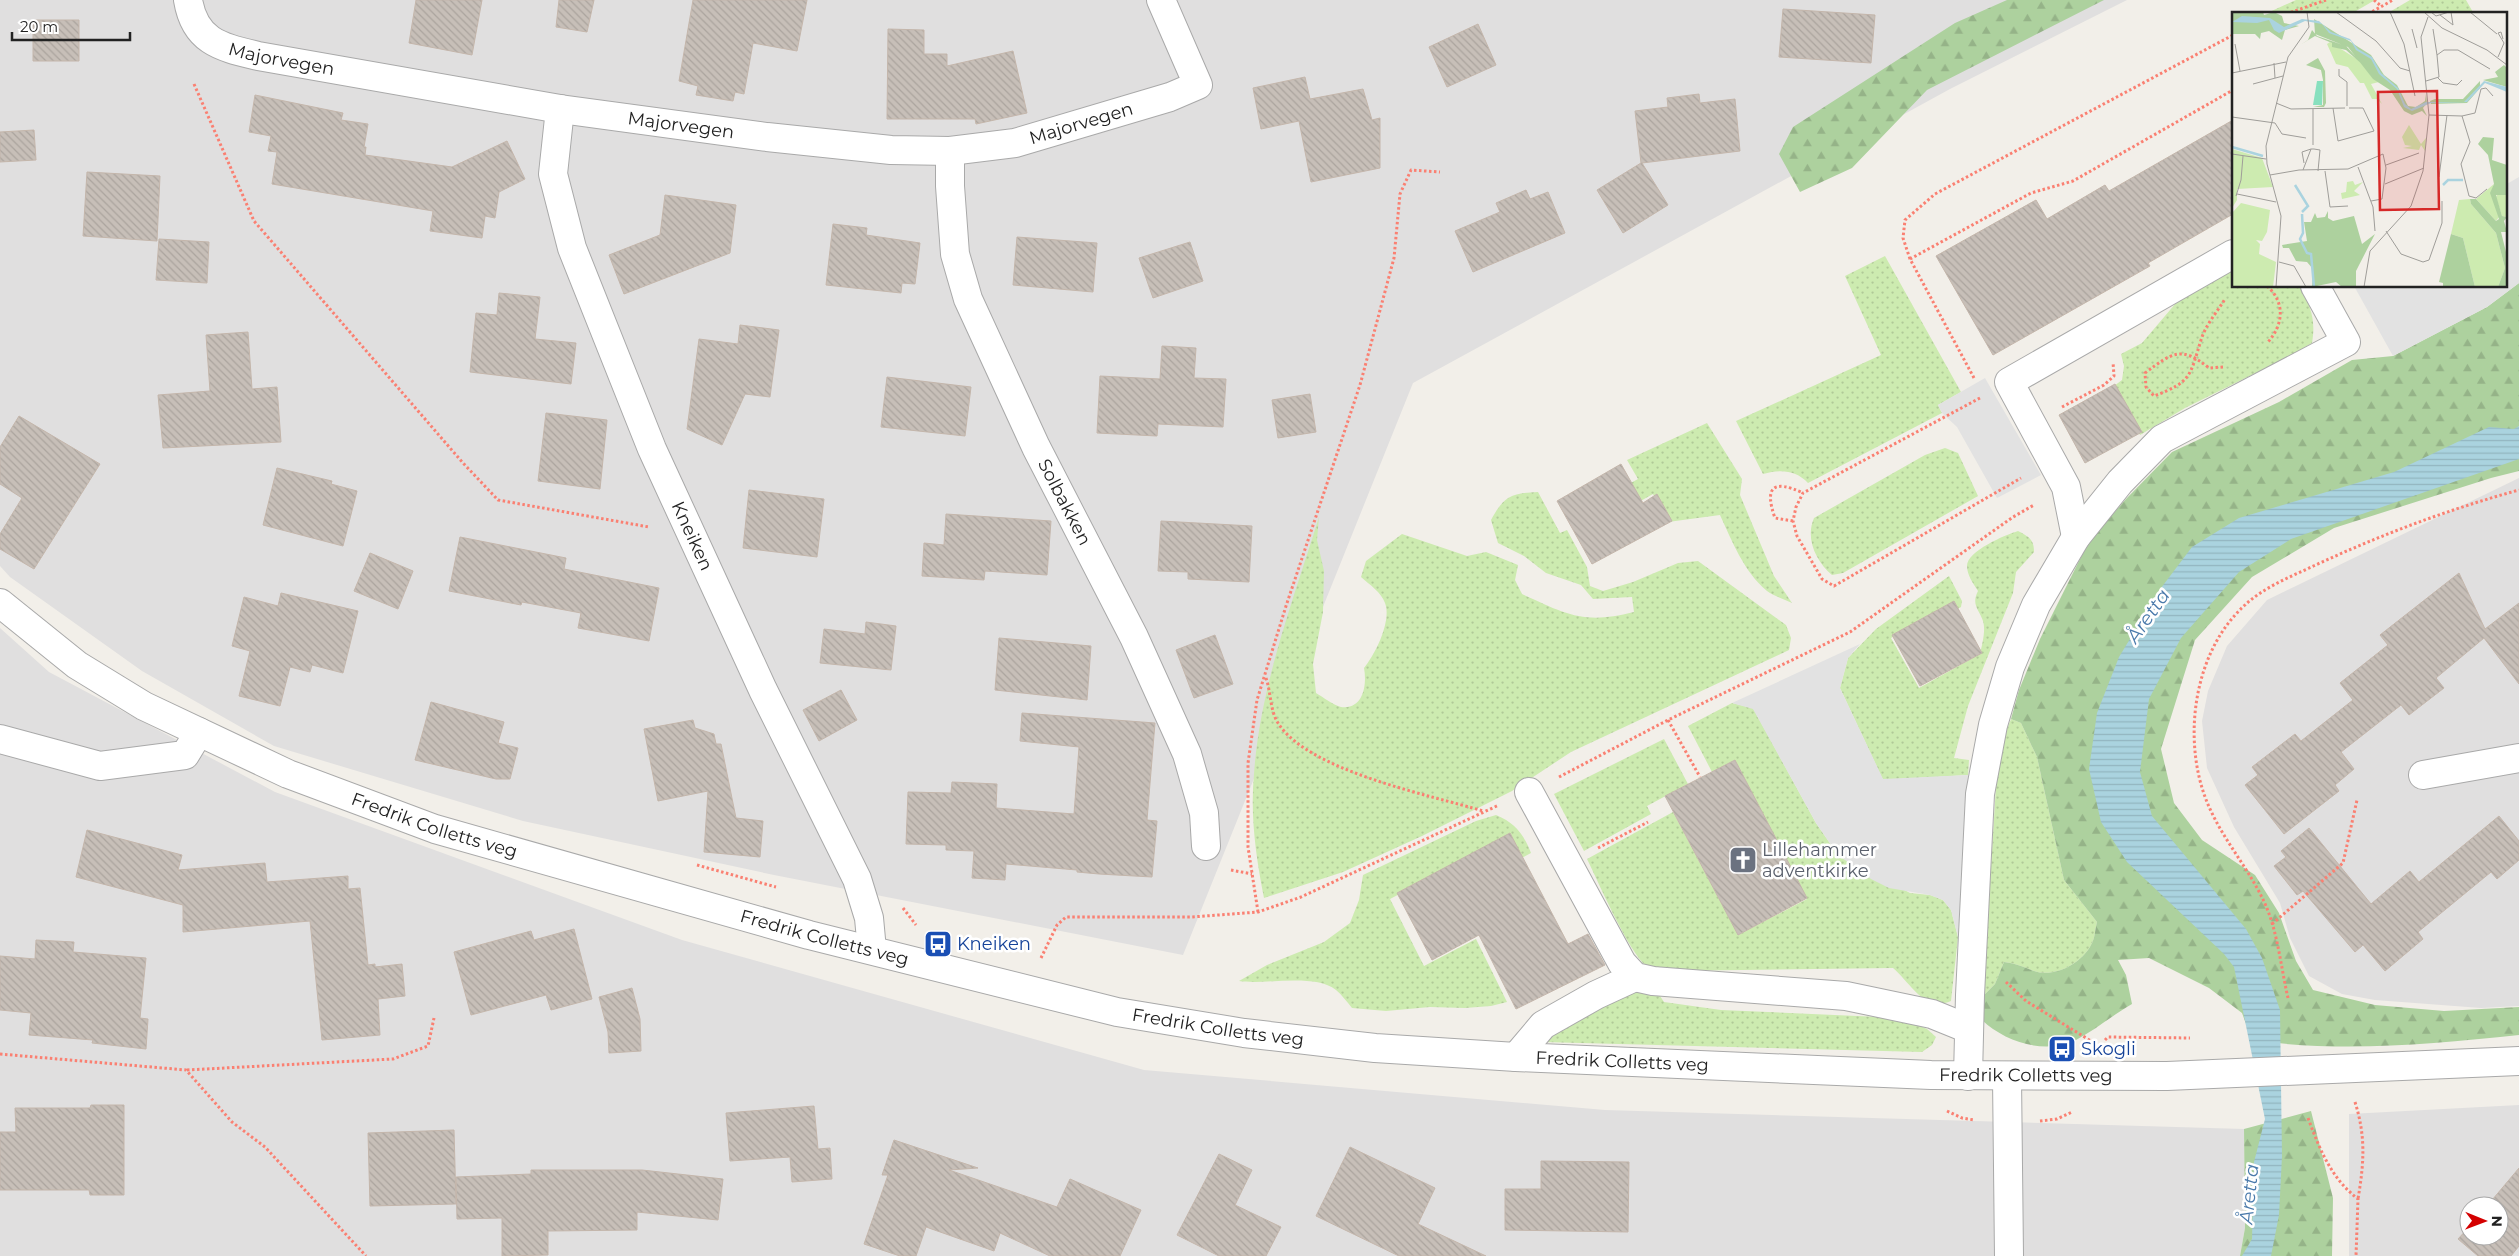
<svg xmlns="http://www.w3.org/2000/svg" width="2519" height="1256" viewBox="0 0 2519 1256" font-family="Montserrat,sans-serif">
<style>
.residential{fill:#e0dfdf;fill-rule:evenodd}
.grass{fill:url(#grass-dots)}
.forest{fill:url(#forest-firs)}
.parking{fill:#e2e2e2}
.water{fill:url(#water-rules)}
.building{fill:url(#building-back-hatch);stroke:#c4b6ab}
.lines{fill:none;stroke-linecap:round;stroke-linejoin:round}
.minor-casing{stroke:#a9a9a9;stroke-width:30}
.path{stroke:#fa8072;stroke-width:3;stroke-dasharray:2.5 2.5;stroke-linecap:butt}
.minor{stroke:#fff;stroke-width:28}
.labels{text-anchor:middle;dominant-baseline:central;stroke-width:5;stroke-linejoin:round;paint-order:stroke}
.street-label{font-size:18px;fill:#222;stroke:#fff}
.worship-label{font-size:18px;fill:#5b616d;stroke:#fff;text-anchor:start}
.transit-label{font-size:18px;fill:#164399;stroke:#fff;text-anchor:start}
.water-label{font-size:19px;font-style:italic;fill:#4a7aab;stroke:#fff}
.inset-river{fill:none;stroke:#aad3df;stroke-width:2.5}
.inset-road{fill:none;stroke:#9f9d99;stroke-width:1}
.view{fill:#d62828;fill-opacity:0.15;stroke:#d62828;stroke-width:2.5}
.inset-edge{fill:none;stroke:#222;stroke-width:2.5}
</style>
<defs>
<pattern id="grass-dots" width="8" height="8" patternUnits="userSpaceOnUse" patternTransform="scale(1.25)"><rect width="8" height="8" fill="#cdebb0"/><path d="M2 2h.1M6 6h.1" fill="none" stroke="#b0c997" stroke-width="1.8" stroke-linecap="round"/></pattern>
<pattern id="forest-firs" width="22" height="20" patternUnits="userSpaceOnUse" patternTransform="scale(1.25)"><rect width="22" height="20" fill="#add19e"/><path d="M5 1l3.5 6h-7zM16 11l3.5 6h-7z" fill="#95b388"/></pattern>
<pattern id="water-rules" width="6" height="5" patternUnits="userSpaceOnUse" patternTransform="scale(1.25)"><rect width="6" height="5" fill="#aad3df"/><path d="M0 2.5h6" fill="none" stroke="#92b5bf"/></pattern>
<pattern id="building-back-hatch" width="6" height="6" patternUnits="userSpaceOnUse" patternTransform="scale(1.25)"><rect width="6" height="6" fill="#c7bfb8"/><path d="M-1 5l2 2M0 0l6 6M5-1l2 2" fill="none" stroke="#aba49e"/></pattern>
</defs>
<rect width="100%" height="100%" fill="#f2efe9"/>
<path class="residential" d="M0 0H2127L1950 89 1413 383 1183 955 774 875 523 821 274 746 142 671 10 577 0 566Z
M2519 478V1006L2481 1008 2375 1000 2342 994 2309 976 2290 938 2280 903 2234 827 2207 768 2202 721 2208 691 2227 646 2267 600Z
M0 628 49 672 275 792 682 940 1144 1070 1605 1110 2244 1129 2245 1228 2240 1256H0Z
M2519 1105V1256H2349V1114ZM2469 1206H2499V1236H2469Z"/>
<path class="grass" d="M2296 0H2375L2351 14H2265Z
M2410 0H2466L2474 14H2386Z
M1885 256 1961 392 1938 405 1942 413 1808 483C1796 470 1780 469 1763 474L1736 421 1881 355 1845 276Z
M2233 270V286H2299C2311 306 2316 320 2312 343L2286 358 2185 408 2140 435 2114 386 2122 380 2124 366 2121 354 2142 343 2187 290Z
M1707 423 1742 479 1740 495 1774 576 1792 603C1784 599 1774 596 1767 591 1744 572 1732 541 1720 515L1668 522 1653 494 1637 503 1627 485 1638 479 1627 460Z
M1945 448 1958 453 1978 496 1843 573 1832 575C1816 561 1805 539 1814 518L1925 455Z
M1538 492 1560 533 1567 530 1587 567 1590 586 1603 591 1633 582 1678 563 1698 561 1786 625 1791 638 1789 650 1571 752 1512 791 1422 836 1343 872 1264 898C1256 857 1250 816 1254 774 1260 686 1293 601 1319 517L1317 540 1324 571 1323 612 1313 664 1316 693C1323 697 1333 705 1341 707 1364 710 1367 684 1364 668 1375 655 1392 621 1385 603 1381 592 1370 585 1361 577L1366 561 1402 534 1467 556 1486 552 1518 565 1515 580 1522 594C1566 614 1584 625 1634 612L1632 597 1593 599 1581 585 1546 573 1524 556 1498 543 1491 520C1504 496 1511 493 1538 492Z
M2018 531C2029 537 2034 539 2034 552L2016 572 2013 593 1968 706 1954 758 1969 760 1968 775 1883 780 1840 688 1848 658 1876 629 1949 576 1962 601 1961 607 1956 610 1951 604 1891 638 1919 688 1980 654C1982 645 1986 631 1983 621 1979 609 1971 605 1978 591 1973 583 1967 575 1967 566 1967 551 2005 535 2018 531Z
M1732 703 1753 708 1816 823 1838 855 1910 893 1930 895 1943 900 1951 910 1958 937 1951 1001C1924 1013 1911 983 1893 968L1665 971C1660 970 1653 970 1649 968 1631 958 1598 881 1587 859L1673 812 1738 935 1807 899 1735 760 1712 772 1688 726Z
M2011 719 2021 723 2037 757 2064 880 2097 922C2095 929 2095 939 2091 945 2081 964 2054 978 2034 971 2021 966 2018 964 2004 962L1995 984 1983 996 1996 786 2004 737Z
M1664 739 1688 784 1647 806 1651 814 1584 851 1554 794Z
M1496 815C1515 823 1523 833 1531 853L1516 861 1505 839 1390 899 1424 966 1476 939 1507 1002 1491 1006 1465 1008 1430 1007 1386 1011 1352 1008C1347 1002 1342 995 1336 990 1314 973 1267 985 1239 981L1267 965 1324 942 1350 923 1359 900 1363 875 1476 821Z
M1637 992 1658 993 1664 1002 1721 1010 1880 1017 1911 1022 1927 1029 1936 1037 1932 1045 1922 1052 1543 1042C1570 1015 1601 1001 1637 992Z"/>
<path class="forest" d="M2007 0H2104L1927 90 1852 168 1800 192 1779 154 1793 127 1955 23Z
M2519 283V471L2491 478 2334 528 2252 577 2195 640 2161 749 2174 803 2202 840 2255 875 2279 913 2296 961 2313 990 2375 1005 2444 1011 2519 1007V1035C2430 1044 2342 1053 2252 1040L2242 1013 2209 988 2149 958 2118 960 2126 975 2132 1004C2113 1015 2095 1030 2076 1040 2045 1055 2005 1042 1982 1020L1983 996 1995 984 2004 962C2018 964 2021 966 2034 971 2054 978 2081 964 2091 945 2095 939 2095 929 2097 922L2064 880 2037 757 2021 723 2011 719 2019 690 2040 639 2089 541 2126 499 2172 452 2279 402 2352 360 2393 356 2487 307Z
M2311 1111 2333 1198 2332 1256H2240L2245 1228 2244 1129Z"/>
<path class="parking" d="M2519 177V283L2487 307 2393 356 2354 286H2505V185Z
M1985 378 2041 475 1997 498 1957 427 1942 413 1938 405Z
M1860 644 1848 658 1840 688 1883 779 1968 775 1958 937 1951 910 1943 900 1930 895 1889 888 1871 879 1838 855 1816 823 1753 709 1732 703Z"/>
<path class="water" d="M2519 426V459L2291 539 2239 572 2181 638 2149 699 2140 772 2152 816 2246 929 2262 958 2280 1010 2282 1156 2279 1215 2271 1256H2242L2252 1239 2254 1162 2265 1119 2234 967 2224 954 2127 862 2101 822 2089 769 2097 713 2119 657 2161 588 2192 547 2239 518 2394 472 2489 427 2514 429Z"/>
<path class="building" d="M416 0H482L472 55 409 43Z
M559 0H594L587 32 556 27Z
M693 0H807L797 51 753 43 744 94 735 92 733 101 696 95 698 86 679 81Z
M1783 9 1875 15 1871 63 1779 57Z
M33 20H79V61H33Z
M1478 24 1496 65 1447 87 1429 47Z
M888 29 924 30V54H947V66L1013 51 1027 113 976 124 975 119H887Z
M1305 77 1310 99 1363 89 1372 120 1380 118V168L1311 182 1299 121 1261 129 1253 88Z
M1699 94 1700 103 1735 99 1740 151 1642 163 1668 205 1623 233 1597 190 1641 163 1635 111 1668 107 1667 98Z
M255 95 343 113 341 120 368 124 364 147H366L365 155 452 167 507 141 525 179 499 192 495 218 485 216 482 238 430 231 433 211 272 184 277 152 268 151 271 136 249 132Z
M2233 120V214L2148 263 2150 266 1993 355 1936 256 2036 200 2047 219 2105 185 2109 191Z
M34 130 36 160 0 162V132Z
M87 172 160 176 157 241 83 236Z
M1526 190 1530 199 1548 192 1565 233 1473 272 1455 231 1500 212 1496 203Z
M665 195 736 205 730 253 624 294 609 255 660 235Z
M833 224 867 228 866 235 920 243 915 284 902 283 901 293 826 285Z
M1017 237 1097 243 1093 292 1013 285Z
M159 239 209 242 207 283 156 280Z
M1190 242 1203 281 1153 298 1139 258Z
M499 293 540 297 535 339 576 343 571 384 470 372 476 313 497 315Z
M740 325 779 330 770 397 745 394 722 445 687 429 699 339 738 344Z
M248 332 252 389 277 387 281 442 163 448 158 395 210 391 206 335Z
M1162 346 1196 348 1194 378 1226 379 1223 427 1158 424 1157 436 1097 433 1100 376 1160 379Z
M887 377 971 387 965 436 881 427Z
M2115 384 2142 432 2085 463 2059 415Z
M1310 394 1316 432 1278 438 1272 400Z
M546 413 607 420 600 489 538 481Z
M19 416 100 464 34 569 0 549V534L22 498 0 484V447Z
M1621 464 1643 503 1657 494 1672 521 1592 564 1557 501Z
M277 468 332 481 331 484 357 491 343 546 263 525Z
M749 490 824 499 817 557 743 548Z
M946 514 1051 521 1047 575 985 571 984 580 922 576 924 543 944 545Z
M1161 521 1252 526 1249 582 1188 579V572L1158 571Z
M460 537 566 558 564 569 659 588 649 641 578 628 581 613 522 602 521 605 449 591Z
M370 553 413 571 398 609 354 591Z
M2459 573 2485 629 2519 603V684L2484 638 2436 678 2444 688 2409 715 2401 705 2341 752 2354 769 2335 785 2339 791 2284 834 2245 785 2258 775 2252 767 2295 734 2301 741 2353 700 2340 683 2388 645 2380 635Z
M281 593 358 611 343 673 312 665 310 672 290 667 280 706 239 696 250 651 232 646 244 597 278 606Z
M1954 601 1982 653 1920 686 1892 635Z
M866 622 896 626 891 670 820 663 824 629 865 634Z
M1215 635 1233 684 1194 698 1176 650Z
M999 638 1091 646 1087 700 995 690Z
M841 690 857 720 819 741 803 710Z
M431 702 504 722 498 743 518 748 510 779H496L415 760Z
M1022 713 1155 723 1147 820 1157 821 1152 877 1099 874 1077 872V870L1006 864 1005 880 972 878 974 851 946 850V845L906 844 908 792 951 793 952 782 997 784 996 808 1074 814 1079 747 1020 741Z
M693 720 695 728 714 734 716 744H721L736 818 763 821 760 857 704 852 708 791 658 801 644 729Z
M1735 760 1807 898 1738 935 1665 796Z
M2499 816 2519 841V860L2497 879 2491 872 2418 932 2423 939 2385 971 2363 945 2355 952 2303 891 2297 895 2274 866 2286 857 2281 851 2309 828 2371 904 2410 871 2419 882Z
M87 830 182 855 178 870 265 863 267 882 348 876V889L360 888 368 965 375 964V967L402 964 405 996 378 999 380 1035 322 1040 310 921 183 932V905L76 877Z
M1510 833 1568 944 1588 934 1605 965 1516 1009 1479 935 1432 960 1397 893Z
M574 929 592 999 551 1010 546 995 471 1015 454 952 531 931 534 940Z
M36 940 74 942 73 952 146 958 140 1018 148 1019 146 1049 92 1043 93 1040 29 1035 31 1013 0 1010V956L35 959Z
M632 988 640 1019 641 1051 609 1053 608 1032 599 997Z
M91 1105H124V1195H90L89 1190H0V1132H16L15 1108H90Z
M814 1106 818 1149 830 1148 832 1179 792 1182 790 1157 730 1161 726 1113Z
M454 1130 456 1204 370 1206 368 1133Z
M894 1140 978 1168 949 1170 1057 1207 1070 1179 1141 1210 1120 1256H1050L1000 1233 994 1251 926 1227 916 1256H900L864 1244 888 1175H882Z
M1350 1147 1435 1188 1418 1224 1486 1256H1399L1316 1216Z
M1219 1154 1252 1170 1235 1205 1281 1227 1266 1256H1219L1177 1235Z
M1541 1161 1629 1162 1628 1232 1505 1230V1189H1541Z
M2519 1168V1246L2511 1256H2478L2458 1239 2469 1227V1236H2499V1206H2487Z
M531 1170H642L723 1179 718 1220 637 1212V1230L548 1231V1255L502 1256V1218L457 1219 456 1177 531 1174Z"/>
<g class="lines">
<defs>
<g id="minor">
<path id="s1" d="M188 0C195 42 221 47 258 56L560 109 767 137 891 150 950 151 1015 143 1170 97 1198 85 1161 0"/>
<path id="s2" d="M560 109 553 174 572 248 652 449 763 690 857 879 869 918 872 950"/>
<path id="s3" d="M950 151V186L955 254 968 299 1036 447 1134 637 1187 754 1204 813 1206 846"/>
<path d="M2076 537 2066 487 2009 382 2233 254"/>
<path id="s4" d="M0 603 77 665 144 706 288 774 435 829 809 935 1117 1012 1244 1033 1375 1048 1516 1057 1931 1075 2167 1076 2519 1061"/>
<path d="M0 739 100 766 185 755 199 732"/>
<path d="M2423 775 2519 758"/>
<path d="M1529 792 1622 963 1635 977 1653 981 1846 996 1932 1014 1969 1029"/>
<path d="M1516 1057 1543 1025 1596 995 1635 977"/>
<path d="M1968 1076 1970 995 1980 794 1993 725 2010 667 2036 605 2076 537 2120 482 2162 439 2346 342 2315 286"/>
<path d="M2007 1077 2009 1256"/>
</g>
</defs>
<use href="#minor" class="minor-casing"/>
<path class="path" d="M2374 0 2381 6
M2286 14 2326 0
M2368 14 2393 0
M194 84 254 221 463 463 498 500 649 527
M1910 259 1903 238 1905 220 1935 194 2233 35
M2267 286C2286 303 2283 325 2268 342
M2223 367 2209 368C2181 345 2172 353 2145 373L2146 387 2154 396C2192 382 2190 375 2201 340 2205 326 2217 312 2225 299
M1974 378 1910 259 2031 193 2073 181 2233 90
M1980 398 1803 493 1796 507 1793 521 1797 536 1822 579 1834 586 2021 478
M2062 407 2104 385 2114 376 2113 362
M1793 521 1775 518C1764 487 1773 479 1803 493
M1266 678C1271 692 1270 711 1278 723 1308 771 1430 795 1483 811
M1668 720 1700 777
M1559 777 1668 720 1850 632 2013 517 2034 505
M1598 848 1648 822
M697 865 776 887
M1231 870 1252 874
M903 908 916 925
M1258 912 1248 847V763L1257 700 1286 606 1360 385 1394 258 1400 194 1411 170 1440 172
M2272 924 2343 863 2357 800
M1041 958 1057 925 1066 917H1192L1258 912 1301 897 1499 805
M2006 982 2026 1001 2091 1041
M2288 998C2281 968 2278 934 2266 906 2249 867 2218 835 2204 794 2183 733 2195 650 2245 605 2262 589 2285 579 2307 569 2375 537 2446 510 2519 490
M2105 1040 2108 1037 2190 1038
M0 1054 186 1070 232 1122 265 1147 366 1256
M187 1070 393 1059 428 1046 434 1018
M2355 1102C2366 1137 2364 1163 2358 1199
M1947 1111 1962 1118 1974 1120
M2308 1118C2320 1150 2331 1178 2358 1199L2356 1256
M2040 1121 2057 1119 2072 1112"/>
<use href="#minor" class="minor"/>
</g>
<defs>
<symbol id="church-square" viewBox="-11 -11 22 22"><rect x="-9" y="-9" width="18" height="18" rx="4" fill="#6b7280" stroke="#fff"/><path d="M-1.2-6h2.4v3.5h3.3v2.4h-3.3V6h-2.4V-.1h-3.3v-2.4h3.3Z" fill="#fff"/></symbol>
<symbol id="bus-square" viewBox="-11 -11 22 22"><rect x="-9" y="-9" width="18" height="18" rx="4" fill="#1a4fb4" stroke="#fff"/><path d="M-5-6H5V4H4V6H2V4H-2V6H-4V4H-5ZM-3.5-4V0h7V-4ZM-3.5 1.2v1.5H-2V1.2ZM2 1.2v1.5H3.5V1.2Z" fill="#fff"/></symbol>
</defs>
<g fill-rule="evenodd">
<use href="#church-square" x="1727" y="844" width="32" height="32"/>
<use href="#bus-square" x="922" y="928" width="32" height="32"/>
<use href="#bus-square" x="2046" y="1033" width="32" height="32"/>
</g>
<g class="labels">
<g class="street-label">
<text stroke="none"><textPath href="#s1" startOffset="121">Majorvegen</textPath></text>
<text stroke="none"><textPath href="#s1" startOffset="931">Majorvegen</textPath></text>
<text stroke="none"><textPath href="#s1" startOffset="526">Majorvegen</textPath></text>
<text stroke="none"><textPath href="#s3" startOffset="375">Solbakken</textPath></text>
<text stroke="none"><textPath href="#s2" startOffset="454">Kneiken</textPath></text>
<text stroke="none"><textPath href="#s4" startOffset="492">Fredrik Colletts veg</textPath></text>
<text stroke="none"><textPath href="#s4" startOffset="898">Fredrik Colletts veg</textPath></text>
<text stroke="none"><textPath href="#s4" startOffset="1302">Fredrik Colletts veg</textPath></text>
<text stroke="none"><textPath href="#s4" startOffset="1708">Fredrik Colletts veg</textPath></text>
<text stroke="none"><textPath href="#s4" startOffset="2112">Fredrik Colletts veg</textPath></text>
</g>
<g class="worship-label">
<text x="1762" y="850">Lillehammer<tspan x="1762" dy="21">adventkirke</tspan></text>
</g>
<g class="transit-label">
<text x="957" y="944">Kneiken</text>
<text x="2081" y="1049">Skogli</text>
</g>
<g class="water-label">
<text transform="translate(2148 616) rotate(-55)">Åretta</text>
<text transform="translate(2249 1194) rotate(-84)">Åretta</text>
</g>
</g>
<g transform="translate(2232 12)">
<rect width="275" height="275" fill="#f2efe9"/>
<path d="M98 30 131 51 124 44 129 48 147 70 139 72 150 92 145 87H140L132 71H128L116 55 104 52 95 32ZM177 113 189 132 194 126 193 139 189 133 187 138 171 136 180 134 173 133 170 125ZM0 137 30 146 41 175 5 177V188L0 196ZM121 169 123 173 131 170 122 179 128 183 110 187 109 181 114 180 115 170ZM262 172 259 181 267 205 264 209 244 187ZM266 181 275 183V205L270 204 264 185ZM238 187 239 192 264 221 273 256 266 275H243L231 226 219 222 227 188ZM9 191 38 198 35 220 30 229 24 228 28 232 27 242 44 250 41 275H0V201Z" fill="#cdebb0"/>
<path d="M0 0H31L32 3 42 0 50 4 52 11 67 14 53 18 50 28 37 19 29 21 28 27 23 22H0ZM82 7 139 43 152 63 165 73 176 94 184 95 193 89 194 82 195 91 191 96 195 104 190 99 180 103 172 99 158 78 141 67 116 35 83 22ZM80 18 85 24 114 34 132 54 114 38 100 35V31L83 24 68 33 76 28ZM86 46 93 59 94 91 92 95H81L91 93V68L89 58 74 53ZM272 53 275 56V75L251 68 266 65 263 60ZM248 69V76L235 91 199 92 198 89 203 87H231ZM251 125 262 126 260 148 275 153V183H264L270 204 275 205 272 209 275 220H269L275 244V275H266L273 256 264 221 239 192 238 187H244L264 209 267 207 258 181 262 172 256 143 246 132ZM96 199V206L101 209 122 204 130 232 143 222 124 259V275H110L104 270 80 275 81 257 75 250 64 249 57 236H51L50 233 75 229 72 210H79L83 201 85 206 93 205ZM219 222 231 226 243 275H211V271L207 270Z" fill="#add19e"/>
<path d="M85 69H91L90 93H81Z" fill="#88e0be"/>
<path d="M10 4 38 6 52 15 70 7 87 9 99 20 118 27 126 37 140 45 149 61 166 76 173 92 179 97 194 90H232L252 69 275 75V80L253 71 235 90 199 91 180 99 172 95 165 77 147 62 139 47 124 38 119 29 97 21 90 12 73 9 47 21 42 18 37 8 25 11 0 10Z" fill="#aad3df"/>
<path class="inset-river" d="M0 135 31 144M63 173 76 194 70 200M211 173 216 168H231M70 202 71 221 68 227 75 241 79 242 82 275"/>
<path class="inset-road" d="M104 0 144 29 168 56 178 59M158 0 172 32 183 84M192 0 210 16 255 38 275 53M199 0 204 4 217 0M238 0 265 22M208 3 221 13 219 0M180 17 185 36M201 17 205 43M3 32 8 59M266 45 272 31 266 21 269 20 271 27M42 51 43 66M107 57V64L115 70V94M0 61 54 50M206 66 211 71 225 73 230 68M194 69 207 65 205 43 212 38H226L258 57M21 72 51 64M44 91 59 97 113 96M101 96 106 129 142 119 131 96H117M197 103 230 104 243 101 249 77 254 76 261 84M230 104 238 130 229 152 237 184 244 186 255 177M0 105 43 111 50 122 74 126M81 133V97M0 142 34 147M72 151 70 140 79 137M154 153 187 141M126 155 141 195 143 219M71 158 79 137H82L88 138 86 159M93 159 98 195 116 194M38 163 67 158 116 157 151 142 154 156 150 187 139 189M207 165 215 103M153 172 192 156M5 182 44 190M4 184 9 168 11 144M154 219 169 242 191 250 197 248 210 211V189M47 250 62 254 74 275M44 275 49 204 35 152 34 134 56 45 77 15 75 0M132 275 138 239 179 194 191 159 197 103 189 25 196 5"/>
<path class="view" d="M205 79 207 197 148 198 146 80Z"/>
<rect width="275" height="275" class="inset-edge"/>
</g>
<g transform="translate(2484 1221) rotate(91)"><circle r="24" fill="#ffffff" stroke="#a7a7a7"/>
<path d="M0-4L9 19L0 12L-9 19Z" fill="#d40000"/>
<text y="-8" font-size="14" font-weight="bold" text-anchor="middle" fill="#222222">N</text>
</g>
<path d="M12 32v8h118v-8" fill="none" stroke="#222222" stroke-width="2.5"/>
<text x="20" y="32" font-size="15" fill="#222222" stroke="#ffffff" stroke-width="4" paint-order="stroke">20 m</text>
</svg>
